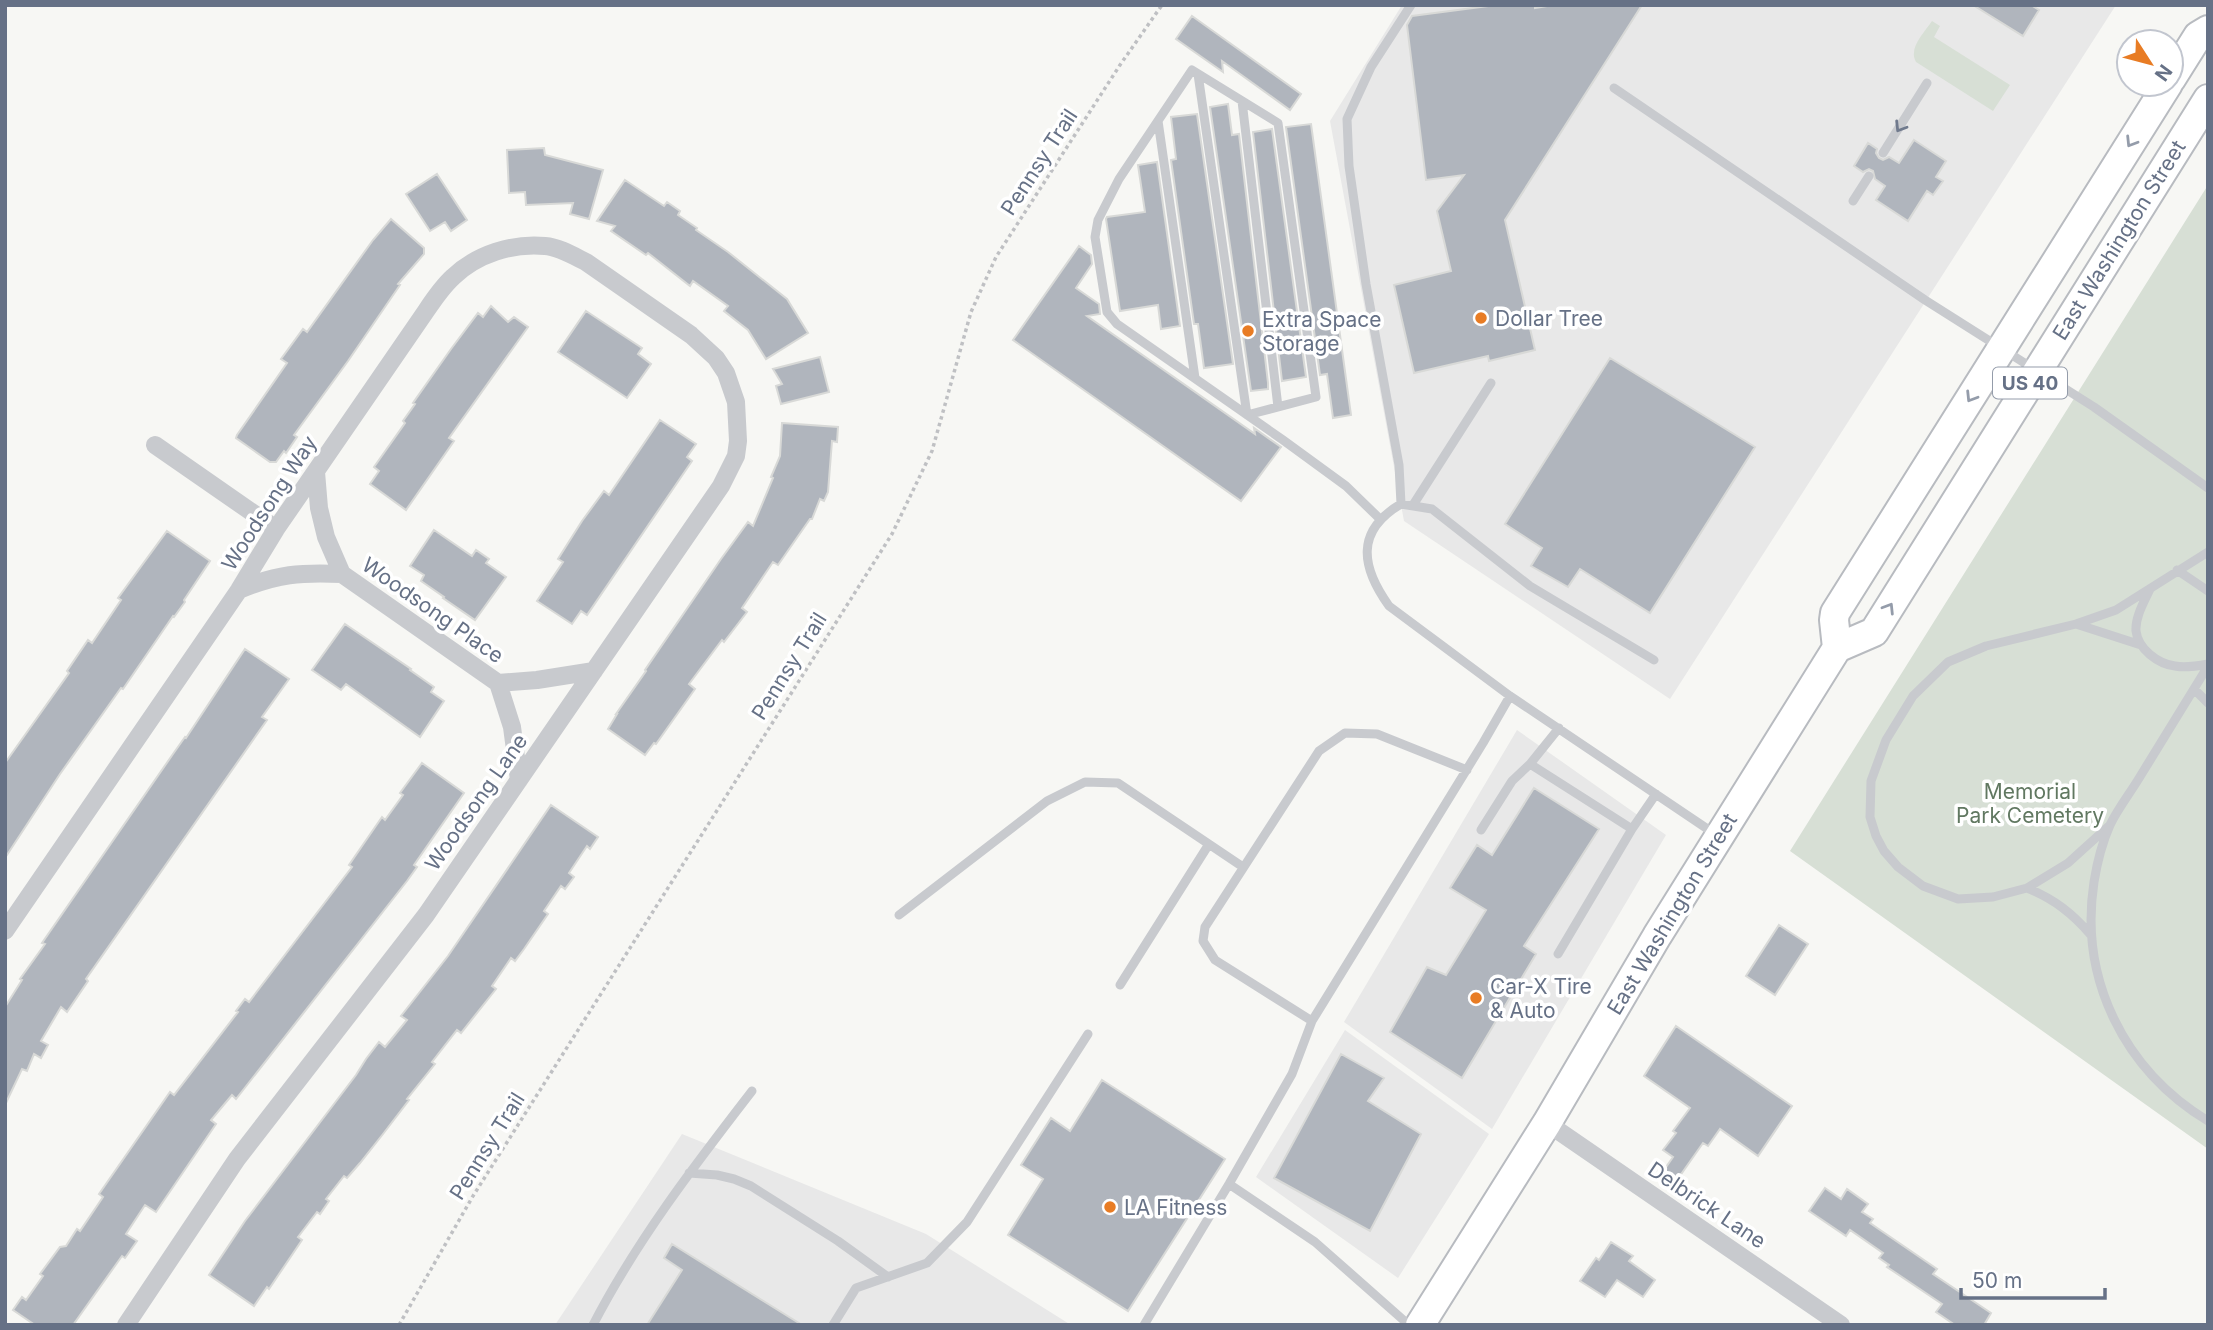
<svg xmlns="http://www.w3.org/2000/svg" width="2213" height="1330" viewBox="0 0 2213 1330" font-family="Inter,sans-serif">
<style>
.built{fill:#e8e8e8}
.green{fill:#d7dfd5}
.building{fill:#b0b5bd;stroke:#d8d9d7;stroke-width:2}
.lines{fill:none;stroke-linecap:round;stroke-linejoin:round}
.primary-casing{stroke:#b8bbc0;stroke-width:32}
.path{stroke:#bfc0c3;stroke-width:3.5;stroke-dasharray:3.5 3.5;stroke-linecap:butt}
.service{stroke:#c8cace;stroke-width:9}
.minor{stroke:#c8cace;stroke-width:18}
.primary{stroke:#fff;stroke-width:28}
.oneway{stroke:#707a8d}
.oneway2{stroke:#949caa}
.poi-dot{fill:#e87c24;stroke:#fff;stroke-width:2.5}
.labels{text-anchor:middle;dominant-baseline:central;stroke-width:7;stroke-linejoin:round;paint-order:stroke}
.shield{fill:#fff;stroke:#949caa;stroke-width:2}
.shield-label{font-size:19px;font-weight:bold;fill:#667186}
.street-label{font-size:21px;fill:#667186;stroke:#fff}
.poi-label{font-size:21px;fill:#667186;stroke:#fff;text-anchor:start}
.park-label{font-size:21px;fill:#617861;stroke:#fff}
</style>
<rect width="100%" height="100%" fill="#f7f7f4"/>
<path class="built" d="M1402 5H2116L1670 699 1404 521 1330 121Z
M1517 730 1666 835 1492 1129 1344 1022Z
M1345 1030 1489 1134 1398 1278 1256 1177Z
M682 1134 926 1234 1071 1325H555Z"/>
<path class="green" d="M1932 21 1940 26 1934 37 2010 85 1993 111 1916 62C1908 48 1924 33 1932 21Z
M2208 185V1149L1790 851Z"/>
<path class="building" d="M1496 5H1535V8L1553 5H1642L1505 220 1535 350 1489 361 1488 356 1414 373 1394 285 1451 271 1437 211 1464 175 1426 180 1407 25 1412 16Z
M1973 5H2031L2039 10 2023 36Z
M1192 16 1301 94 1290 110 1222 61 1223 72 1176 39Z
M1228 104 1232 135 1239 134 1268 383V389L1251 391 1210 107Z
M1197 114 1233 364 1204 368 1198 324H1194L1171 160 1176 159 1171 117Z
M1311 124 1351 415 1333 418 1327 374 1320 375 1286 127Z
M1272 129 1306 377 1282 381 1253 132Z
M1914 140 1946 161 1936 177 1943 181 1933 195 1927 191 1908 221 1876 200 1885 186 1875 179 1873 171 1869 169 1863 172 1854 166 1868 143 1877 149 1876 153 1879 158 1883 160 1889 157 1899 163Z
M544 148 545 155 603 170 589 219 570 214 573 203 526 205 525 192 509 193 507 150Z
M1157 162 1180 326 1161 329 1158 305 1120 311 1106 219 1107 217 1145 212 1138 165Z
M437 174 467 220 451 231 445 222 430 231 406 194Z
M625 180 664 206 667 202 680 211 678 215 697 228 696 230 728 252 787 299 808 333 766 359 748 330 724 311 728 306 693 281 690 286 648 253 646 255 611 231 615 226 597 221Z
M391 219 424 248V254L398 284 400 285 348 361 294 435 297 437 286 453 284 451 276 462H270L236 438 237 435 287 363 281 359 303 329 307 332 373 240Z
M1079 246 1091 255 1092 264 1076 288 1099 304 1100 314 1087 316 1255 434 1254 428 1281 447 1241 501 1013 340Z
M491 306 508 322 514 317 528 327 449 438 454 441 406 510 370 484 379 471 374 467 405 423 403 421 415 404 413 403 451 349 478 313 483 317Z
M586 311 642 348 638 354 651 364 627 398 558 352Z
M820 357 829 392 781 404 776 386 782 384 773 369Z
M1610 358 1755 447 1650 613 1580 569 1568 587 1531 566 1542 548 1505 524Z
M660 420 696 444 687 457 692 461 587 615 581 611 572 624 537 601 563 562 558 559 582 521 604 491 609 495Z
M782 423 838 427 837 442 832 441 828 492 824 501 820 499 812 519H810L778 565 773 562 742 608 747 612 724 642 722 640 689 684 695 689 656 744 654 743 645 755 608 729 617 714H616L646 671 645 670 721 559 748 522 753 526 773 478 771 477 780 456Z
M434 530 472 556 476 550 489 559 486 563 506 577 475 620 443 598 444 597 421 581 424 575 410 566Z
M167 531 210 561 184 600 185 602 174 617 173 616 123 689 121 688 60 774 5 858V763L69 673 67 671 88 640 92 643 121 600 118 598Z
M345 624 411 669 410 670 434 687 431 692 444 701 420 737 346 684 341 690 312 670Z
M245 649 289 679 262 717 267 720 86 979 88 981 67 1012 61 1007 41 1041 48 1045 41 1058 34 1054 27 1071 22 1069 5 1105V1007L22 980 20 979 45 944 42 943 173 754 185 737 186 738Z
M422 763 464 793 414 865 417 867 407 881 236 1099 232 1095 211 1120 216 1124 156 1212 145 1205 126 1234 137 1241 125 1258 122 1256 73 1325H35L13 1310 22 1297 26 1300 43 1276 40 1274 60 1247 66 1246 77 1229 80 1231 103 1197 99 1194 170 1092 174 1095 238 1012 236 1011 245 999 249 1002 352 867 349 865 382 817 385 820 403 795 400 793Z
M1534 788 1599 829 1524 946 1536 954 1462 1078 1390 1032 1427 967 1446 975 1486 910 1450 888 1477 845 1492 855Z
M551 805 598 837 590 849 587 846 569 873 574 877 565 889 561 886 544 911 548 914 524 949 515 961 511 958 492 986 496 989 461 1033 457 1030 432 1062 435 1064 407 1099 409 1100 383 1134 360 1163 347 1178 344 1176 326 1199 329 1201 320 1214 317 1212 298 1237 302 1240 269 1289 267 1287 254 1306 209 1275 245 1221 356 1075 366 1059 379 1042 385 1047 407 1020 401 1016 448 956Z
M1779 925 1808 944 1775 995 1746 976Z
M1676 1026 1792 1106 1758 1156 1720 1129 1708 1146 1703 1143 1677 1180 1664 1170 1673 1157 1663 1150 1676 1133 1673 1131 1690 1108 1644 1076Z
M1341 1054 1384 1078 1368 1101 1421 1134 1370 1231 1274 1178Z
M1102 1080 1225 1159 1128 1311 1008 1235 1043 1179 1021 1165 1051 1118 1070 1131Z
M1825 1188 1841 1199 1847 1189 1868 1204 1862 1212 1873 1219 1870 1223 1937 1269 1933 1274 1991 1313 1984 1325H1955L1936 1312 1942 1304 1887 1267 1889 1265 1879 1258 1883 1253 1850 1230 1846 1236 1809 1211Z
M1611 1242 1633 1256 1629 1261 1655 1280 1643 1297 1617 1280 1605 1297 1580 1281 1596 1258 1599 1260Z
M672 1244 802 1325H647L682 1270 664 1258Z"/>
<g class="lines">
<defs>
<path id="primary" d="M2171 79 2198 36 2208 30
M1837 648 1834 620 1835 613 2168 84
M1420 1325 1547 1123 1657 936 1837 648 1874 632 2208 99"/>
</defs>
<use href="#primary" class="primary-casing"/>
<path class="path" d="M399 1325 473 1196 892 534 932 451 971 312 996 257 1120 65 1162 5"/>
<path class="service" d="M1198 74 1247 415 1316 397 1278 123 1192 70 1119 179 1098 220 1095 237 1107 312 1117 324 1283 440 1346 486 1380 519
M1614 88 1925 300 2094 407 2208 488
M1242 101 1278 407
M1158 121 1195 378
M1883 153 1927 83
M1853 201 1869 176
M1401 504 1399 465 1366 284 1349 166 1347 119 1371 67 1411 5
M1413 505 1491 383
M2177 570 2208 591
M2150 589C2144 602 2135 617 2136 631 2138 649 2158 664 2175 666 2186 668 2197 666 2208 664
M2076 624 2141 645
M1654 660 1530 586 1432 509 1401 504C1355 531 1361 567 1389 606L1510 696 1715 834
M2208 666C2185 703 2163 739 2141 775 2131 792 2118 808 2110 825 2102 843 2097 863 2094 882 2079 979 2124 1070 2208 1121
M2194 689 2208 703
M1559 728 1530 764 1632 829 1656 794
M2110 825 2068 863 2027 888 1993 897 1958 899 1923 886 1898 867 1884 851 1876 836 1870 817 1871 781 1886 740 1913 696 1948 662 1986 646 2076 624 2116 610 2208 552
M1481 830 1512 781 1530 764
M2027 888C2054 899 2072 913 2091 935
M899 915 1047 801 1085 782 1118 783 1243 867
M1558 954 1632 829
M1120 985 1209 844
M1312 1021 1215 960 1203 941 1205 927 1319 751 1345 733 1377 734 1467 770
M689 1173 717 1175 734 1179 751 1186 838 1241 888 1277
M1229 1184 1315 1242 1409 1325
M593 1325C637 1240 694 1166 752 1091
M833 1325 856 1288 927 1263 967 1222 1088 1034
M1144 1325 1229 1184 1292 1074 1312 1021 1483 743 1510 696"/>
<path class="minor" d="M155 445 276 529
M316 472 319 508 326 537 342 574
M342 574 498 683
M239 590C277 574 301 572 342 574
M498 683 512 727 519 780
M498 683 537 680 594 671
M5 931 239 590 276 529 426 311C434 299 442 287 453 277 477 254 512 243 545 246 559 247 574 256 586 262L691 335 716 358 726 373 736 402 738 441 736 456 721 486 426 915 237 1159 126 1325
M1547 1123 1841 1325"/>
<use href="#primary" class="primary"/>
</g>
<defs><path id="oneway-chevron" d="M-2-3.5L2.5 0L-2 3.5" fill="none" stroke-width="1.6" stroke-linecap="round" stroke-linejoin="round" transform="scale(1.75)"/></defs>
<use class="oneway" href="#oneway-chevron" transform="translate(1900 127) rotate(122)"/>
<g class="oneway2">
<use href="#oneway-chevron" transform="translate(2131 142) rotate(122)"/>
<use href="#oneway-chevron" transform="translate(1971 397) rotate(122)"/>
<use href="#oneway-chevron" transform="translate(1889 608) rotate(-58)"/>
</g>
<g class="poi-dot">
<circle cx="1481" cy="318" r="7"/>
<circle cx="1248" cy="331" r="7"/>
<circle cx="1476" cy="998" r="7"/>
<circle cx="1110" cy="1207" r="7"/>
</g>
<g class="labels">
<rect class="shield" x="1993" y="367.5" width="74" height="31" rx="5"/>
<g class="shield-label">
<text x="2030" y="383">US 40</text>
</g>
<g class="street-label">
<text transform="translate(1039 162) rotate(-57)">Pennsy Trail</text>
<text transform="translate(2119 240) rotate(-58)">East Washington Street</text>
<text transform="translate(269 503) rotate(-57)">Woodsong Way</text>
<text transform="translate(433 610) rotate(35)">Woodsong Place</text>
<text transform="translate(789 666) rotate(-58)">Pennsy Trail</text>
<text transform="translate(476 802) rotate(-55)">Woodsong Lane</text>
<text transform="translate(1672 914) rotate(-59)">East Washington Street</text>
<text transform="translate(487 1146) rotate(-58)">Pennsy Trail</text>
<text transform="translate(1707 1205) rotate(34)">Delbrick Lane</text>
</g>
<g class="poi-label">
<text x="1495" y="318">Dollar Tree</text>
<text x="1262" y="319">Extra Space<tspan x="1262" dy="24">Storage</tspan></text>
<text x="1490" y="986">Car-X Tire<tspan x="1490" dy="24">&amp; Auto</tspan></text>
<text x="1124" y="1207">LA Fitness</text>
</g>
<g class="park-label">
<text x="2030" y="791">Memorial<tspan x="2030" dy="24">Park Cemetery</tspan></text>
</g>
</g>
<rect width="2213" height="1330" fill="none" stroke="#667186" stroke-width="14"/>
<g transform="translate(2150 63) rotate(126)"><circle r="33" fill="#ffffff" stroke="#c2c6cf" stroke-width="2"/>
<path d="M0-5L12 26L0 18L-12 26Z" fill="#e87c24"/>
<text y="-10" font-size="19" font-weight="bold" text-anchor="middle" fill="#667186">N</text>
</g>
<path d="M1961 1288v10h144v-10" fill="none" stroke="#667186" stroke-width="3.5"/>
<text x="1972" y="1288" font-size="21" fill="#667186" stroke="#ffffff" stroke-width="5" paint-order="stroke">50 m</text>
</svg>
